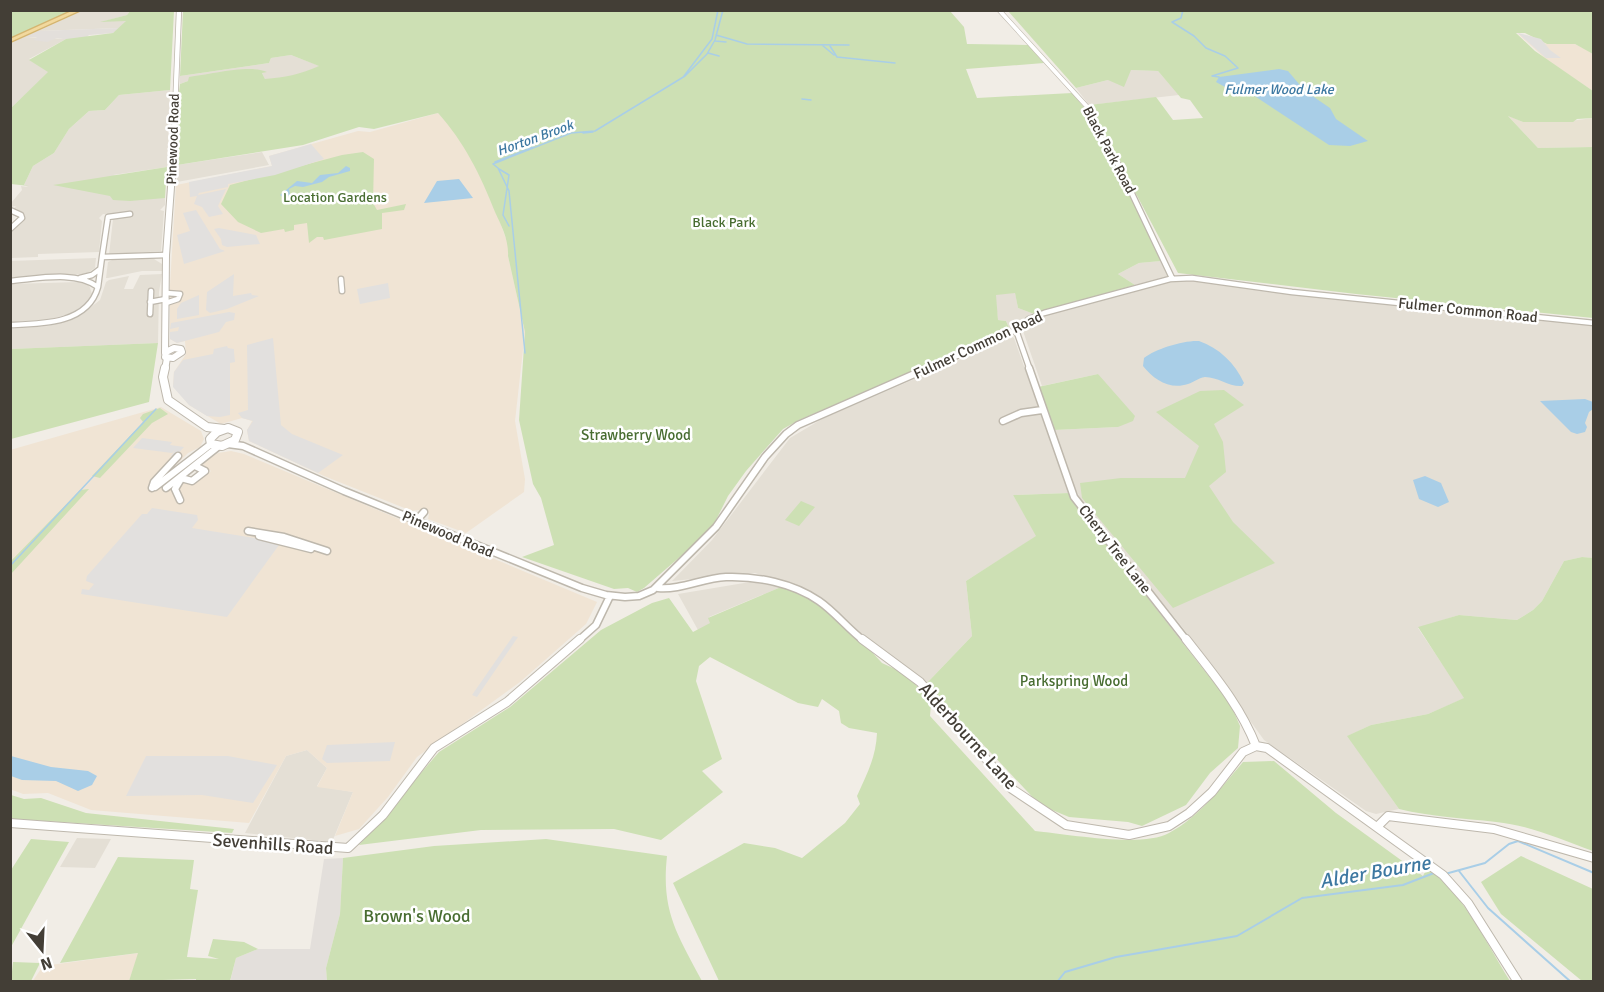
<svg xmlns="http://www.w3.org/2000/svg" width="1604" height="992" viewBox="0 0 1604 992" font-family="Signika,sans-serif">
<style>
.residential{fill:#e4dfd5}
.commercial{fill:#f0e4d4}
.industrial{fill:#e3dfdb}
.education{fill:#e8e2d2}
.green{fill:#cde0b4}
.parking{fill:#e2e0de}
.water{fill:#a9cee7}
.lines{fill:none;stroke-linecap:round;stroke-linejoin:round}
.stream-far1{stroke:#a9cee7;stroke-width:1.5}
.stream{stroke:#a9cee7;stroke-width:2}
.minor-far3-casing{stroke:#beb8ad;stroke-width:5}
.minor-far2-casing{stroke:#beb8ad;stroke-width:7}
.minor-far1-casing{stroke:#beb8ad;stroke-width:9}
.minor-casing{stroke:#beb8ad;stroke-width:10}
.tertiary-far2-casing{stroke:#beb8ad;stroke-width:6}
.tertiary-far1-casing{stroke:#beb8ad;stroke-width:8}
.tertiary-casing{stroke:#beb8ad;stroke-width:10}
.primary-casing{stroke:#d4b571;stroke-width:3}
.minor-far3{stroke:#fff;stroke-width:4}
.minor-far2{stroke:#fff;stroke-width:4.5}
.minor-far1{stroke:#fff;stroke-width:6}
.minor{stroke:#fff;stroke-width:8}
.tertiary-far2{stroke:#fff;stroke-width:4.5}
.tertiary-far1{stroke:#fff;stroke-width:6}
.tertiary{stroke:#fff;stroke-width:8}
.primary{fill:#f2d99e;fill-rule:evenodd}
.labels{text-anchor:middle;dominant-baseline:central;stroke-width:5;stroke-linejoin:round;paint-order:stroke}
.far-water-label{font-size:14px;font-style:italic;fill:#3d78a1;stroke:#fff}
.far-street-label{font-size:14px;fill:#433e36;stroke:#fff}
.far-park-label{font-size:14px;fill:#486d31;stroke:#fff}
.street-label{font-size:15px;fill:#433e36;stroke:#fff}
.park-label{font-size:15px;fill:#486d31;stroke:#fff}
.near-street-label{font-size:18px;fill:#433e36;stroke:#fff}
.near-park-label{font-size:18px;fill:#486d31;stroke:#fff}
.near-water-label{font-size:20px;font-style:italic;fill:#3d78a1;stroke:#fff}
</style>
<rect width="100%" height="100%" fill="#f1ede6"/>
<path class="residential" d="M82 11H130L127 15 105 21H127L120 28 38 31Z
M24 37 66 39 29 59 49 72 11 108V43Z
M291 55 320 66 302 74 272 80 265 79 262 73 188 81 180 84V76L269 63 271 58Z
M1131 70 1158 71 1179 95 1089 105 1076 88 1108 80Z
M170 90 167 167 113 175 165 186V205L160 210 164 211 161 251 109 255 113 219 117 215 103 214 99 218 102 221 99 252 38 254V257L11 258V232L23 221 25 216 13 209 16 206 11 207V203L22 190 21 186 28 187 24 185 33 166 54 153 69 129 89 111 105 110 119 95Z
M262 152 269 165 177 182V165Z
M96 258 95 268 86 274 11 278 10 261Z
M114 259H154L162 264V271H142L108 278H106L108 262Z
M1161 261 1168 277 1135 285 1118 274 1139 263Z
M162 274 159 292 158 343 11 349V329L49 326 81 315 100 300 106 282 109 280 129 276 124 289H133L140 275Z
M1179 279 1593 325V558L1582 557 1564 561 1542 601 1533 610 1517 620 1459 615 1418 628 1465 698 1428 714 1371 725 1348 736 1399 809 1376 814 1366 811 1264 740 1183 628 1083 504 1071 480 1054 430 1118 427 1098 374 1042 386 1023 331 1026 325 1048 314Z
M79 282 89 285 92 294 90 300 72 313 48 320 11 322 10 284Z
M1015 292 1018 308 1034 314 1010 330 1006 321 998 320 995 294Z
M1012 337 1014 338 1069 493 1013 495 1037 536 966 581 972 636 926 684 802 589 755 573 672 581 712 540 790 438 822 419Z
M750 582 781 587 709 617 711 623 698 630 678 594Z
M307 750 327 768 317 786 353 792 332 842 245 833 286 756Z
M77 838 111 839 95 868 60 867Z"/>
<path class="commercial" d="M1517 33 1540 39 1546 44H1575L1593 53V91L1548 61Z
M438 113 451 127 476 165 501 225 509 247 508 256 525 332 515 421 525 479 524 492 466 533 428 519 429 514 418 510 412 511 324 476 249 441 247 430 252 421 242 418 221 424 189 405 173 385 174 372 186 354 185 341 177 343 170 339V285L176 185 272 166 269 156 358 131 370 132Z
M161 407 201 431 204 439 200 447 188 453 168 473 195 484 211 471 202 464 218 453 231 451 244 454 597 602 586 624 520 682 417 757 388 797 359 829 335 836 353 792 317 787 327 768 307 750 286 756 249 823 91 810 48 793 23 794 10 789V450Z
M139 953 129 981 32 982 43 966Z"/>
<path class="industrial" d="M120 28 113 33 89 35 86 38 69 40 57 38 47 42 33 40 37 37H23L38 31Z
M343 858 340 914 326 968 327 981 230 982 236 958 258 949H310L324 859Z"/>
<path class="education" d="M1507 115 1523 122H1563L1593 118V147L1538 148Z"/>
<path class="green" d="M11 10 73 11 11 39Z
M130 11H174L170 90 119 95 105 110 89 111 69 129 54 153 33 166 24 185 29 186 11 184V108L48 72 29 60 66 39 113 33 126 21 100 22 127 15Z
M183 11H950L964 27 967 44 1028 45 1044 63 966 69 977 98 1072 93 1088 112 1094 134 1122 178 1161 261 1139 263 1118 274 1135 285 1034 314 1018 308 1015 293 996 295 998 320 1006 321 1010 330 799 420 783 429 746 471 728 496 711 530 644 588 637 592 628 588 614 589 522 557 554 545 541 498 533 484 519 420 525 332 508 256C509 240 501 225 495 212 480 174 464 142 438 113L374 129 359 127 303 145 177 165 179 92 180 84 188 81 189 77C208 75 250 64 267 72L262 73 265 79C285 77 299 75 319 66L291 55 271 58 269 63 180 76Z
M1008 11H1593V54L1575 44H1547L1525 33H1516L1535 51 1593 91V118L1577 119 1573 122H1523L1508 116 1538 148 1593 147V318L1356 294 1178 273 1089 105 1156 97 1173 120 1203 118 1190 100 1181 98 1158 71 1131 70 1124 87 1108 80 1076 88Z
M363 152 374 159 373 203 377 210 406 204 404 210 382 213V229L324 240 323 237H317L309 243 307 223 294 225V230L285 232 284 229 261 233 238 222 221 204 230 185 342 155Z
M167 167 165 198 130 201 113 200 110 196 53 185Z
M158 343 149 402 11 439V349Z
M1098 374 1135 416 1133 421 1118 427 1054 430 1038 387Z
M1224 390 1244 405 1214 424 1223 442 1226 472 1209 486 1233 522 1275 563 1173 608 1082 498 1080 483 1121 478H1185L1199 446 1156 412 1200 391Z
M160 408 168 414 152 423 100 478 92 476 143 422 140 418 143 414Z
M89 489 11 574V561L80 490Z
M1069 493C1073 508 1085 513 1094 525 1137 586 1184 644 1230 703L1240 726 1238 748 1210 773 1186 805 1142 826 1128 822 1069 817 1040 805 926 684 972 636 966 581 1036 536 1013 495Z
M801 501 815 507 799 526 785 520Z
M1582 557 1594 558 1593 851C1562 840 1529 825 1496 822 1462 818 1432 817 1399 809L1347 736 1371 725 1428 714 1464 698 1418 627 1459 615 1517 620 1533 610 1542 601 1564 561Z
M781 587 809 597 858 637 882 663 908 675 931 704 930 716 1035 831C1067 834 1142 848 1169 833 1199 817 1221 788 1243 762L1274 761 1336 813 1423 876 1427 868C1465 895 1486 943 1510 981H719L673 883 744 843 775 848 802 858 845 823 860 804 857 796C867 774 876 757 877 733L849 728 841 723 839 711 822 699 818 707 798 703 710 657 699 666 696 681 722 759 702 771 723 792 661 840 614 829 481 830 359 845 439 752 510 707 601 630 652 603 669 598 693 632 710 623 708 618Z
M11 795 24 799 41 798 86 813 234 829 232 833 13 819 11 818Z
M31 839 69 842 11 947V870Z
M546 839 667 856C661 911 677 934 702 981H327L326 968 340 914 343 858 434 846Z
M1521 856 1593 889V981H1582L1501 914 1481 882Z
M118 857 194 860 190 889 198 890 187 957 219 959 208 956 213 939 244 942 258 949 236 958 230 981H196V979L129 981 138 953 60 963Z
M13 962 40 963 31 981H11Z"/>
<path class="parking" d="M1518 33 1541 39 1550 50 1561 58H1546Z
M311 144 324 159 275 175 228 184V187L199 193 198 195 226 189 218 206 223 214 209 217 202 207 194 204 197 196 190 197 189 182 272 166 269 156Z
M196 210 220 249 225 251 184 264 177 235 190 231 183 213Z
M219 228 256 235 260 244 227 247 222 245 221 239 214 229Z
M234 274 233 296 251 293 252 295 259 296 227 309 210 313 206 310 207 292Z
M388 283 390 298 360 304 357 289Z
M199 295V315L177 319V309L181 303Z
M229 312 235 313 234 320 226 322 219 332 177 343 170 339V332L178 331 179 327 170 329 171 323Z
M273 338 281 425 292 434 343 455 318 473 249 441 247 430 253 421 242 418 238 413 248 410 247 345Z
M227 346 228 348 234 349V352L235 362 230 363V415L220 417 207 416 189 405 173 387 174 372 183 360 213 354 214 349Z
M142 438 172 442 170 445 184 447 176 456H171L175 450 172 453 133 448Z
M152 508 197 515 198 520 192 528 279 542V545L227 617 81 594 82 589 89 590 94 584 86 581 87 576 142 514H147Z
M513 636 518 637 477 697 472 695Z
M395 742 390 761 327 763 322 759 327 745Z
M146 756H228L277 765 253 803 202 795 126 796Z"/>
<path class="water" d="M1279 69 1288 71 1305 91 1330 108 1336 119 1368 141 1350 146 1329 145 1253 95 1234 92 1216 82 1219 77Z
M346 166 350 168V171L329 177 322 182 303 187 295 186 289 189 290 195 283 197 280 195 297 181 312 183 320 175 338 173Z
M459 179 473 198 424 203 437 181Z
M1199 341C1219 348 1235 363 1244 383L1242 386C1229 387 1218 377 1205 377 1198 378 1194 382 1188 384 1170 390 1154 380 1143 366L1144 358C1155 349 1184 340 1199 341Z
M1585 399 1593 402V409L1589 412 1585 423 1587 427 1585 432 1577 434 1571 432 1540 401Z
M1425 476 1441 483 1449 502 1438 507 1419 499 1413 480Z
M11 756 51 767 88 771 97 776 92 785 78 791 56 781 22 780 11 776Z"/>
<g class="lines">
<path class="stream-far1" d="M1183 10 1181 18 1172 22 1194 36 1206 48 1225 56 1238 68 1212 76 1219 77
M716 35 747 44 849 45
M715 41 726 42
M822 45 834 55
M830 46 837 57 895 63
M708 53 719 56
M684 76 712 39 718 10
M802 99 811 100
M583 133 593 132
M495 162 533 147
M499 169 509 175 503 215 509 226
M525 353 509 191 498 168 493 164 571 133 595 131 685 76 707 54 715 40 723 10
M10 566 156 409"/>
<path class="stream" d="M1459 871 1488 908 1571 982
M1445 874 1485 863 1509 844 1518 841 1594 873
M1057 982 1065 972 1116 957 1237 936 1302 898 1403 885 1434 873"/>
<defs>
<path id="minor-far3" d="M999 10 1091 111 1097 132 1117 161"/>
<path id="minor-far2" d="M1116 160 1172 278
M10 210 21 215 22 218 10 229
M102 257 108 217 130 214
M80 278 92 275 100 269
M341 279 342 291
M10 281C37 279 75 270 98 287 88 324 42 324 10 325
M98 287 102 257 166 255
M166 293 180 294 178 299 166 303
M150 302 166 299
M150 314 151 291
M1016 330 1030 370
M925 370 1016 330 1029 319 1044 313 1170 279 1192 278 1292 292 1594 323"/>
<path id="minor-far1" d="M1029 368 1074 497 1187 641
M1003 421 1021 413 1042 410
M228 444 243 446 344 491 582 588 606 595 625 597 639 596 653 590 716 527 765 457 786 434 798 425 928 368
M181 478 192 481 205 471 195 466
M155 487 211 444
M152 488 154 482 178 456
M166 488 219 446
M180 500 175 489 181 479
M417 520 424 512
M248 531 284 537 327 551
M259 536 311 549
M658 588C681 590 703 578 726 577 757 576 793 583 819 601 835 612 848 629 864 641
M578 641 596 625 610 596"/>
<path id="minor" d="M862 639 920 682 1012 789 1066 825 1129 835 1169 826 1189 813 1212 792 1243 752 1256 746 1267 748 1443 875 1468 903 1518 982
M1186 639C1213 674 1240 705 1256 746
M10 823 348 848 383 815 434 748 507 702 580 639
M1378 826 1388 816 1494 829 1594 858"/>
<path id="tertiary-far2" d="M173 161 179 10"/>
<path id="tertiary-far1" d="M174 348 181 349 182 352 173 358 165 357 166 352Z
M165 353 166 255 173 160
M165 370 167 358"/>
<path id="tertiary" d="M165 368 163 377 168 400 207 427 224 429
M228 428 238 432 235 440 222 446 211 444 210 439 217 432Z"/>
<path id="primary" d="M74 10H81L10 42V39Z"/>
</defs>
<use href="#minor-far3" class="minor-far3-casing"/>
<use href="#minor-far2" class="minor-far2-casing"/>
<use href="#minor-far1" class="minor-far1-casing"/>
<use href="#minor" class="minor-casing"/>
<use href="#tertiary-far2" class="tertiary-far2-casing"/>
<use href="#tertiary-far1" class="tertiary-far1-casing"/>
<use href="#tertiary" class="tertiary-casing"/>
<use href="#primary" class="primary-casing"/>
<use href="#minor-far3" class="minor-far3"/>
<use href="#minor-far2" class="minor-far2"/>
<use href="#minor-far1" class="minor-far1"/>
<use href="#minor" class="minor"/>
<use href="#tertiary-far2" class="tertiary-far2"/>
<use href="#tertiary-far1" class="tertiary-far1"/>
<use href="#tertiary" class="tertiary"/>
<use href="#primary" class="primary"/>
</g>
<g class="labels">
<g class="far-water-label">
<text x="1279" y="89">Fulmer Wood Lake</text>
<text transform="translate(535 138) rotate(-20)">Horton Brook</text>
</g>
<g class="far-street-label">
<text transform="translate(173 139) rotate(-88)">Pinewood Road</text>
<text transform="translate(1109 150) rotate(62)">Black Park Road</text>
</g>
<g class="far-park-label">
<text x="335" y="197">Location Gardens</text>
<text x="724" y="222">Black Park</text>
</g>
<g class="street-label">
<text transform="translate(1468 310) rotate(6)">Fulmer Common Road</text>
<text transform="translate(978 345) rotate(-25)">Fulmer Common Road</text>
<text transform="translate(448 534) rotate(23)">Pinewood Road</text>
<text transform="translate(1115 549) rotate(52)">Cherry Tree Lane</text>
</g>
<g class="park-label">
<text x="636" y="435">Strawberry Wood</text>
<text x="1074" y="681">Parkspring Wood</text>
</g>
<g class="near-street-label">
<text transform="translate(968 736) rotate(48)">Alderbourne Lane</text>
<text transform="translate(273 844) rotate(4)">Sevenhills Road</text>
</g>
<g class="near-park-label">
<text x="417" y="916">Brown's Wood</text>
</g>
<g class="near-water-label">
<text transform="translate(1375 872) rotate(-10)">Alder Bourne</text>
</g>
</g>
<rect width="1604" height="992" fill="none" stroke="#433e36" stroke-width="24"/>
<g transform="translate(42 950) rotate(162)" stroke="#ffffff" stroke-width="4.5" paint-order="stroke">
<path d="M0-4.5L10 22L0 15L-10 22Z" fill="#433e36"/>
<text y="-9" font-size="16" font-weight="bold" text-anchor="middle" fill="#433e36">N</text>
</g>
</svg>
